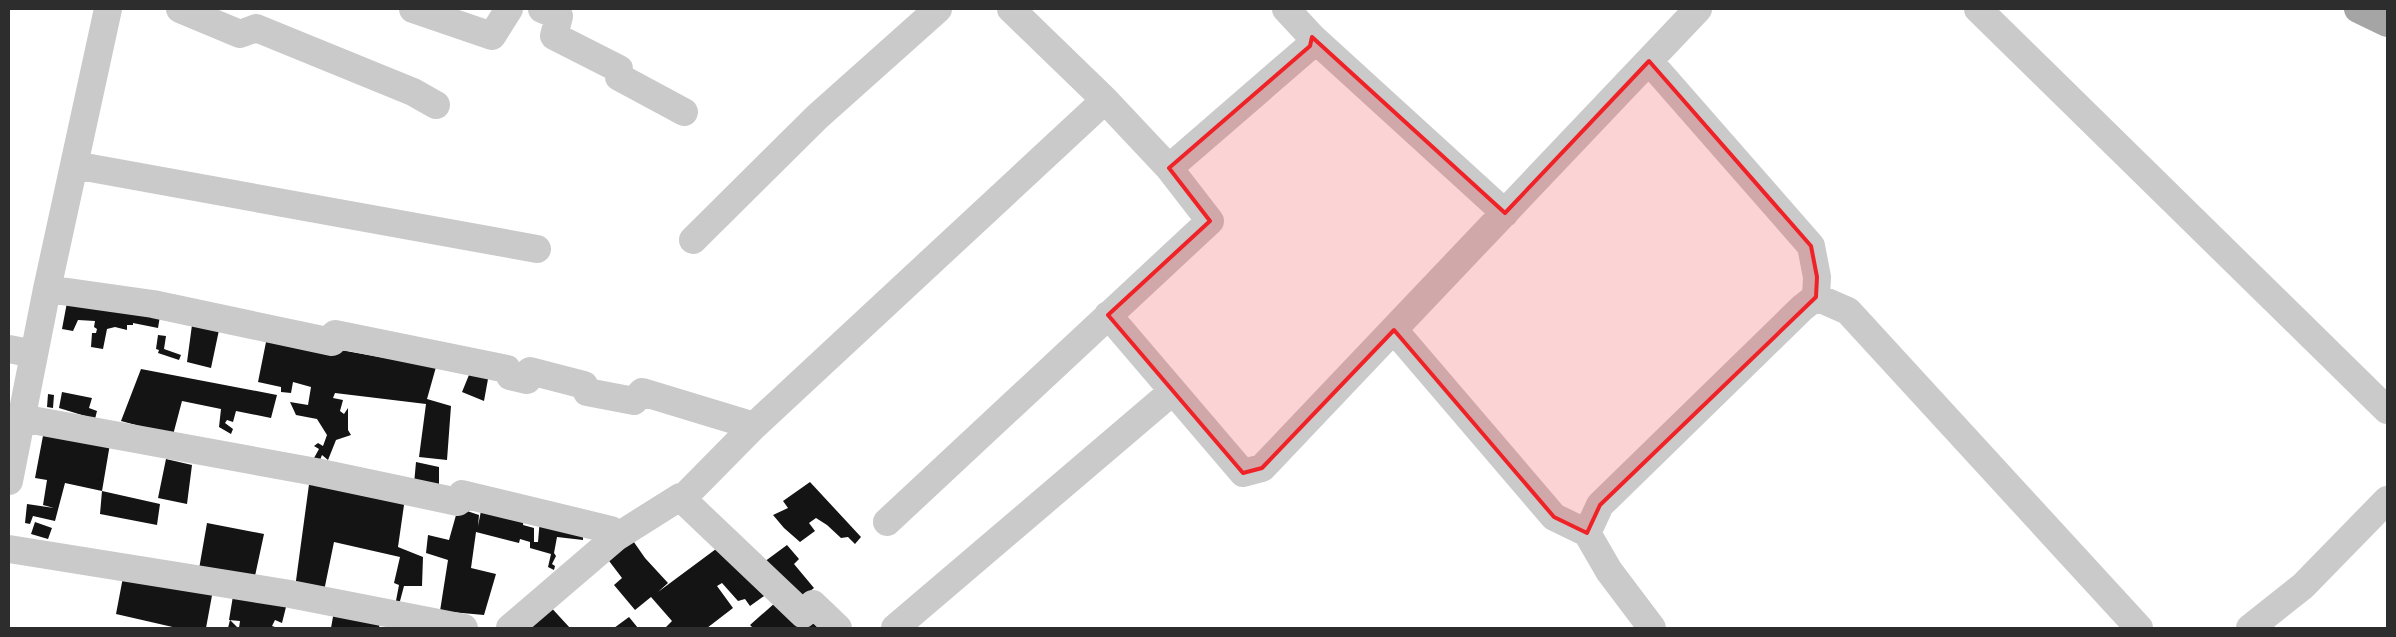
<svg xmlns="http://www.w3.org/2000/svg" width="2396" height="637" viewBox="0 0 2396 637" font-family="'Fira Sans Condensed',sans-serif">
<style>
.building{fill:#141414}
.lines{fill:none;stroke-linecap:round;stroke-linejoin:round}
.minor{stroke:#cacaca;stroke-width:28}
.major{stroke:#a5a5a5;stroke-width:28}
.marked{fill:#ef2327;fill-opacity:0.2;stroke:#ef2327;stroke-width:4;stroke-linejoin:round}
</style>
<rect width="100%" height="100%" fill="#fff"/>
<path class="building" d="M68 297 160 316 158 328 133 323V325H127V330L115 327 107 329 103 349 91 347 92 333H96L97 329 94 327 95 321 78 320 73 331 62 329Z
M192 325 219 330 211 368 187 362Z
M158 335 166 336 164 349 181 355 179 360 158 353 159 350 156 349Z
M267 337 436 367 427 399 451 406 447 460 419 457 426 404 335 393 333 398 343 400 340 411 344 414 348 408V430L351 435 336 440 328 460 322 455 320 460 314 458 319 449 314 446 318 443 323 446 327 435 317 419 296 415 290 402 308 405 311 387 293 382 291 393 281 392V387L258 382Z
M141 369 277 395 271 418 236 411 233 422 227 420 225 423 233 429 231 434 219 427 221 409 182 401 173 435 121 421Z
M471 370 488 379 484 401 462 392Z
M62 392 92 398 89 408 97 411 95 419 59 408Z
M48 394 54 395 53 408 47 407Z
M46 420 112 432 102 491 65 483 55 521 33 516 30 524 25 523 27 504 54 508 43 505 47 480 35 478Z
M166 459 192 465 187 504 158 498Z
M416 462 439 467V488L414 484Z
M310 477 405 498 398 547 423 557 422 586H404L400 601 395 606 399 585 394 583 400 557 334 542 324 591 295 588Z
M810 482 861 537 855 544 848 537 841 538 827 525 816 518 809 523 815 531 800 542 784 528 773 515 788 508 783 501Z
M102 491 160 504 157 525 100 514Z
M482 506 524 516 523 525 534 528V542H538L540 518 583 529V540L557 537 554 553 556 556 552 564 555 566 554 570 548 567 551 554 530 548V542L520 539 519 543 476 532 471 568 496 574 484 615 440 611 448 560 426 553 428 535 449 540 458 508 479 515 478 526Z
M35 522 52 528 48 539 31 534Z
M207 523 264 534 255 576 199 569Z
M629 535 645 558 668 583 658 592 720 546 767 594 750 606 745 599 738 601 722 583 717 586 733 608 707 628H665L672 621 651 597 635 610 614 585 622 578 603 553Z
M787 545 799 559 794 564 814 588 801 598 764 562Z
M124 572 213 590 206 628H177L116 614Z
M234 590 287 603 282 623 275 620 272 626 278 628H239L240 621 229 620Z
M776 602 801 627 814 616 827 628H753L750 625Z
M547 603 570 628H516Z
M334 611 380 622 379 628H331Z
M629 617 638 628H614Z
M230 620 238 628H228Z"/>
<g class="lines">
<path class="minor" d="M180 9 240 34 256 28 413 92 436 105
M413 9 492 36 509 9
M542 9 559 16 554 36 619 69V77L684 112
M1286 9 1312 37 1505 213
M1978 9 2387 410
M74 165 537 249
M1169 168 1310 46 1312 37
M693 240 817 117 938 9
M47 289 153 304 332 342 335 334 507 369 510 376 527 380 530 371 584 385 587 392 634 401 642 392 754 426
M1816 297 1848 311 2139 628
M1108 315 1243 473 1262 468 1698 9
M1394 330 1554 517 1587 533 1609 571 1652 628
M9 349 34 354
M21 418 316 472 458 502 462 494 611 530 615 538 680 497 803 614 813 604 838 628
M9 481 47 289 108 9
M682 499 754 426 1105 100
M887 522 1210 221 1169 168 1105 100 1011 9
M1587 533 1600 505 1802 308 1816 297 1817 277 1811 246 1649 61
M9 549 290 594 464 628
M510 628 615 538
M895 628 1173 391
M2250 628 2303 586 2387 500"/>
<path class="major" d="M2358 9 2387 23"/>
</g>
<path class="marked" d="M1312 37 1505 213 1649 61 1811 246 1817 277 1816 297 1600 505 1587 533 1554 517 1394 330 1262 468 1243 473 1108 315 1210 221 1169 168 1310 46Z"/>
<rect width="2396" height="637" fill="none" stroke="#2d2d2d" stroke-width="20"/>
</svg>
